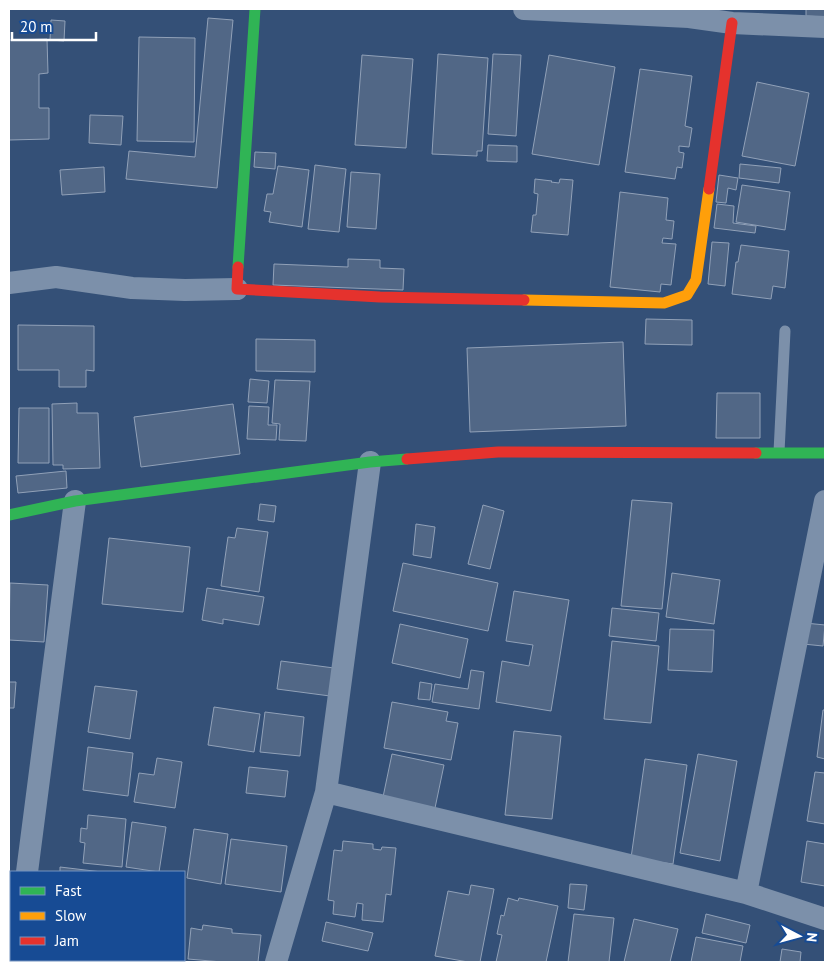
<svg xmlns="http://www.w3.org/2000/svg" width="834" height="971" viewBox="0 0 834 971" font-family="'PT Sans',sans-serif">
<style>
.building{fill:#516786;stroke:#91a1b8}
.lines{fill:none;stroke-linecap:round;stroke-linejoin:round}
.lane{stroke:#7c90aa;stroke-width:11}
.street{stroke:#7c90aa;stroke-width:22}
.fast{stroke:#30b455;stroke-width:11}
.slow{stroke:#ff9f0a;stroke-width:11}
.jam{stroke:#e5322d;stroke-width:11}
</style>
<rect width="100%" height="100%" fill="#345077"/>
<path class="building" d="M806 9H825V17L806 16Z
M208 18 233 20 217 188 126 179 129 151 195 157Z
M51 20 65 21 64 41 50 40Z
M139 37 195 38 194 142 137 141Z
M47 39 48 73 39 74V108H49V139L9 140V40Z
M438 54 488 58 482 151H477V156L432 154Z
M493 54 521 55 516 136 488 134Z
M362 55 413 59 406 148 355 145Z
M549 55 615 67 599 165 532 154Z
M640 69 692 76 685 126 692 128 689 147 679 146V152L684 153 682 168 677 167 675 179 625 172Z
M757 82 809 93 795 166 742 156Z
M90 115 123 116 121 145 89 143Z
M488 145 517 146V162L487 161Z
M255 152 276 153 275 169 254 167Z
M740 164 781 168 779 183 739 178Z
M315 165 346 169 339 232 308 229Z
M278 166 309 170 302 227 269 222 271 212 264 211 267 194H273Z
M104 167 105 192 62 195 60 170Z
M351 172 380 174 376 229 347 227Z
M719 175 738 178 736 190 728 188 726 203 716 202Z
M535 179 552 181 551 182 559 183 560 179 573 180 568 235 531 232 533 215H536L538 194 534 193Z
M742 185 790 192 785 230 736 222Z
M620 192 668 198 666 220 674 221 672 239 663 238 662 243 676 244 671 285 661 284 660 292 610 287Z
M717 204 734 206 733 223 756 226 755 233 714 228Z
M712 242 729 243 725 286 708 284Z
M741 245 789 251 785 288 773 286 771 299 732 294 736 262H738Z
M348 259 380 260V268L404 269 403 290 273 285 274 264 348 267Z
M646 319 692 320V345L645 344Z
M18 325 94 326V371L86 370V387H59V370H18Z
M256 339 315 340V372L256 371Z
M623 342 626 426 470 432 467 348Z
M250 379 269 381 267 403 248 402Z
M275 380 310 381 306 441 279 440 280 424 272 423Z
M717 393H760V438H716Z
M77 403V413H98L100 468 63 469V465H53L52 404Z
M233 404 240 454 141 467 134 417Z
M249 406 269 407 268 425H277L276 440 247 439Z
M19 408H49V463H18Z
M66 471 67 488 18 493 16 476Z
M632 500 672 503 662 609 621 606Z
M260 504 276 506 274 522 258 520Z
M483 505 504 511 490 569 468 564Z
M416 524 435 527 431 558 413 555Z
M237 528 268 532 259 592 221 586 228 537 235 538Z
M109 538 190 547 183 612 102 604Z
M403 563 498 583 488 631 393 611Z
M672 573 720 580 714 624 666 617Z
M10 583 48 585 44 642 9 640Z
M207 588 264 597 259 625 223 619V624L202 620Z
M514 591 569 600 551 711 496 702 502 661 529 666 533 645 506 641Z
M612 608 659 613 656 641 609 636Z
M805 623 825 625 823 646 803 644Z
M400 624 468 639 460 678 392 663Z
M670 629 714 630 712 672 668 670Z
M612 641 659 646 651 723 604 719Z
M281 661 334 668 330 696 277 689Z
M471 670 484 672 479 709 432 702 435 684 468 689Z
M9 682H16L14 708H9Z
M420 682 432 684 430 700 418 699Z
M95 686 137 691 130 739 88 732Z
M392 702 448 712 446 721 458 723 451 760 384 748Z
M214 707 260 714 254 752 208 745Z
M823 710H825V759L817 757Z
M265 712 304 717 300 756 260 752Z
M514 731 561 736 552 819 505 815Z
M88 747 133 753 128 796 83 790Z
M392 754 444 765 435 808 383 797Z
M698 754 737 761 720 861 680 853Z
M157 758 182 762 175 808 134 802 139 773 154 775Z
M645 759 687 765 673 864 631 858Z
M249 767 288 771 285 797 246 793Z
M815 772 825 773V824L807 821Z
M88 815 126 819 122 867 83 863 85 843 80 842 81 828 87 829Z
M132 822 166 827 159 872 126 867Z
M194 829 228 834 221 884 187 878Z
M231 839 287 846 281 892 225 884Z
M343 841 373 844V849L381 850 382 847 396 848 391 895 386 894 383 922 362 920 363 904 357 903 355 917 333 914 334 901 328 900 334 850 342 851Z
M807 841 825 844V886L801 882Z
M60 867 102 872H60Z
M570 884 587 885 584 910 568 908Z
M471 885 494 889 480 962H468L435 956 448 891 469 895Z
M508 898 518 901 519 898 558 906 546 962H496L502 935 497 934 501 915 504 916Z
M574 914 614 918 609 962H568Z
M706 914 750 925 746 943 702 933Z
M634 919 678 929 670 962H624Z
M326 922 373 933 368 951 322 941Z
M203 925 232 929V933L261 935 258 962H222L188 959 191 928 202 930Z
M696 937 743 946 740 962H691Z
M782 949 801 952 800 962H780Z
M101 960H157V962H123Z"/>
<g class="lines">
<path class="lane" d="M779 452 785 331"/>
<path class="street" d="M524 9 689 17 732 23 825 27
M9 283 56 277 132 288 185 290 237 289
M326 792 746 893 825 919
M27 872 75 501
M746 893 825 501
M16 962V960
M276 962 326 792 370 462"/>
<path class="fast" d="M238 267 255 9
M756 453H825
M9 515 75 501 370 462 407 459"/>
<path class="slow" d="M524 300 664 303 687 295 696 280 709 189"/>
<path class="jam" d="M709 189 732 23
M238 267 237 289 380 297 524 300
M407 459 498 452 756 453"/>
</g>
<rect width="834" height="971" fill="none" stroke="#ffffff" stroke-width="20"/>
<rect x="10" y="871" width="175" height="90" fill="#174b94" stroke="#7493bf"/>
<rect x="20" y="887" width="25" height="8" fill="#30b455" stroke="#7493bf"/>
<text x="55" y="896" font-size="15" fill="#ffffff">Fast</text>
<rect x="20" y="912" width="25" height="8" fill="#ff9f0a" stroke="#7493bf"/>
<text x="55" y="921" font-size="15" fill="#ffffff">Slow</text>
<rect x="20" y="937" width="25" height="8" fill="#e5322d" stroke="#7493bf"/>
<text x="55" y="946" font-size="15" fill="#ffffff">Jam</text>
<g transform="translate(799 936) rotate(96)" stroke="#174b94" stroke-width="4" paint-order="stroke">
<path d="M0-4L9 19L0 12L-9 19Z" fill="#ffffff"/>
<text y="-8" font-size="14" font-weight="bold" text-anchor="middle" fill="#ffffff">N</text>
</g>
<path d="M12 32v8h84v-8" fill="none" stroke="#ffffff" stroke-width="2.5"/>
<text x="20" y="32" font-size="15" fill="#ffffff" stroke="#174b94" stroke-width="4" paint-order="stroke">20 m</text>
</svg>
